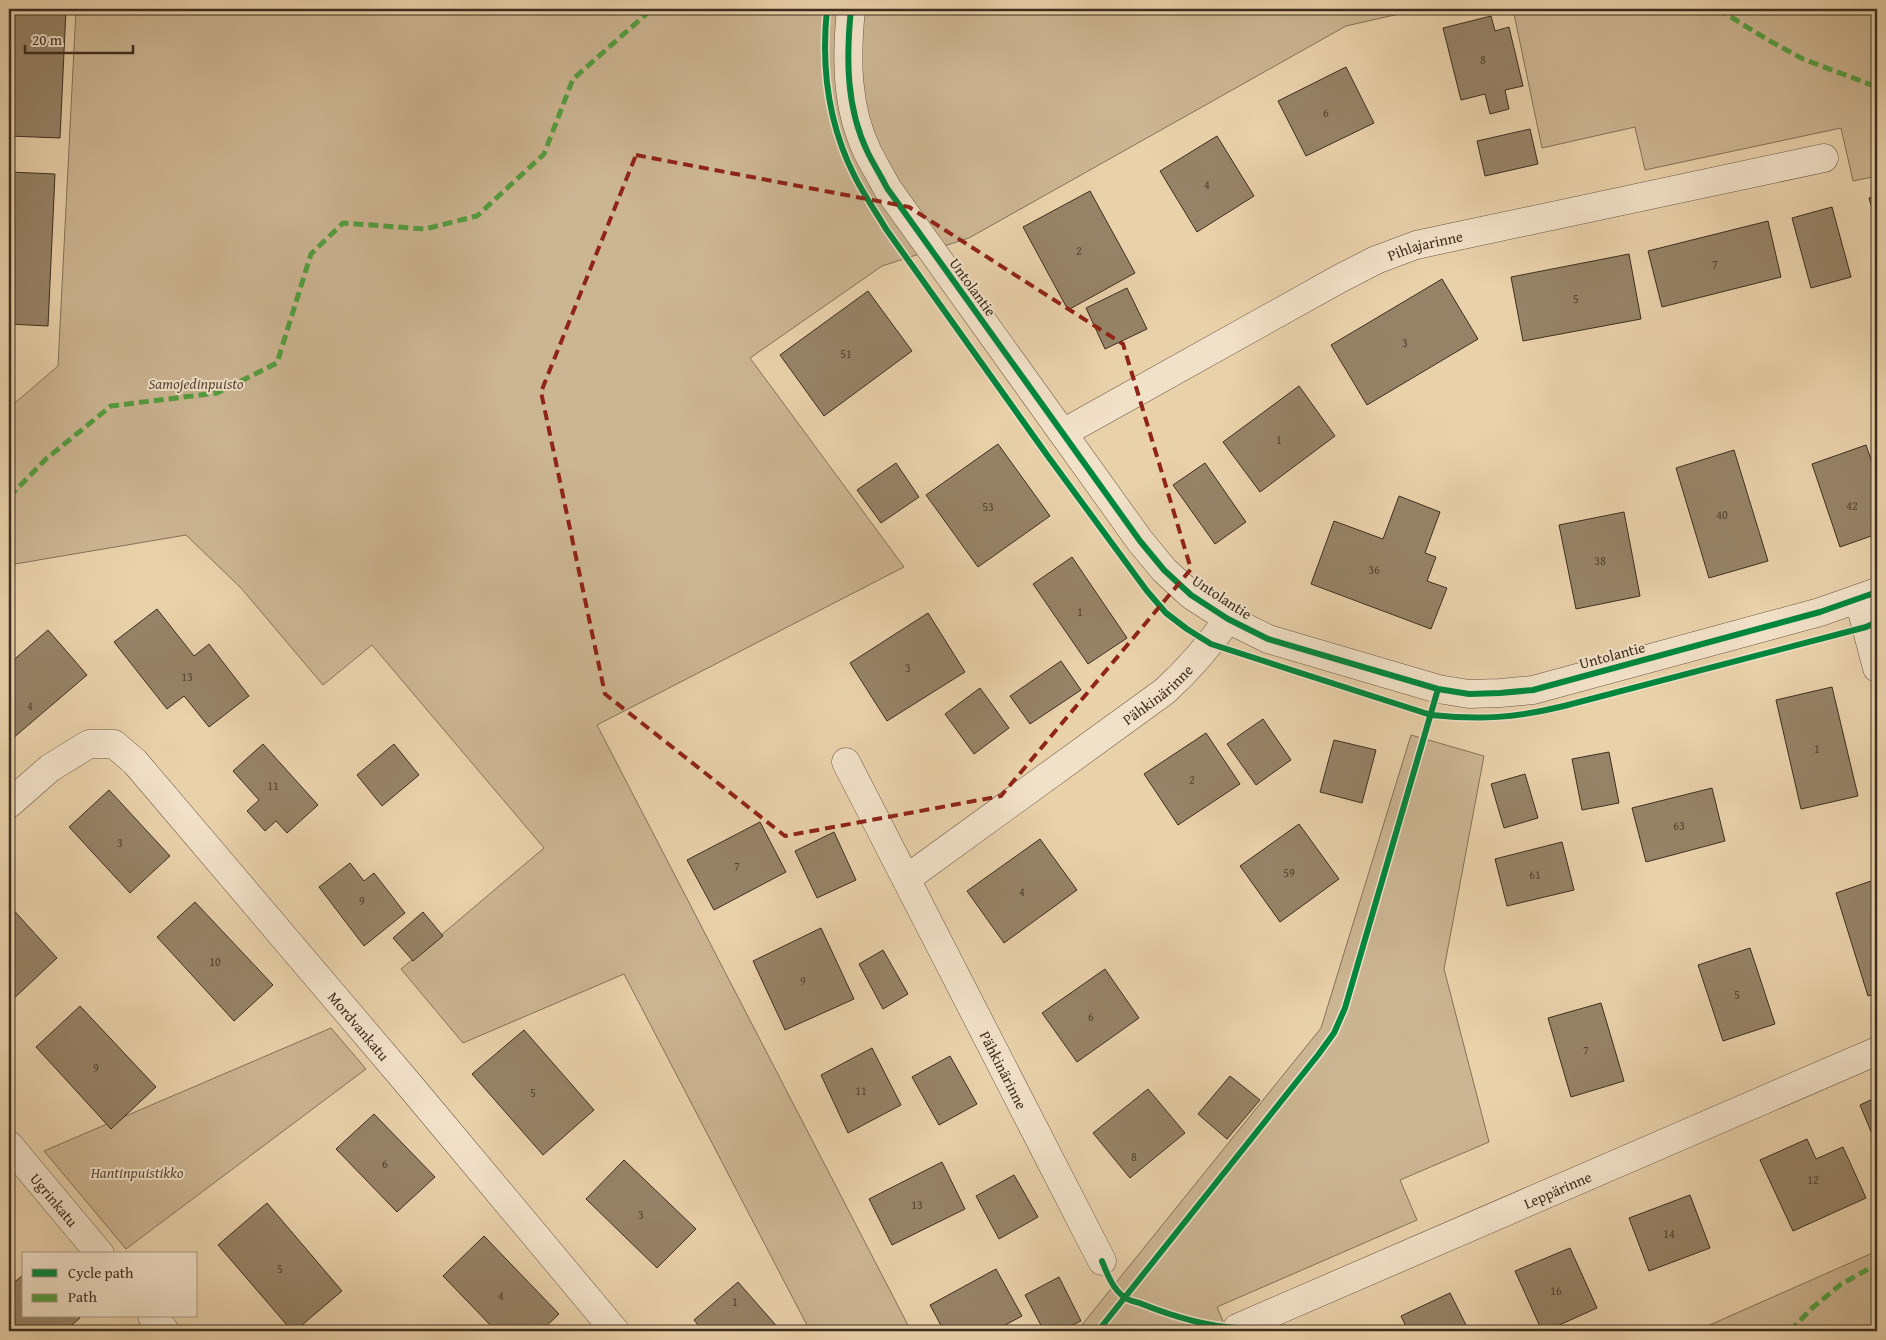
<svg xmlns="http://www.w3.org/2000/svg" width="1886" height="1340" viewBox="0 0 1886 1340" font-family="'Gentium Book Plus',serif">
<style>
.green{fill:#ccb592;stroke:#847258}
.building{fill:#968367;stroke:#3d2e1f}
.lines{fill:none;stroke-linecap:round;stroke-linejoin:round}
.street-casing{stroke:#685742;stroke-width:29}
.street{stroke:#f1e1c8;stroke-width:28}
.quiet{stroke:#539d3f;stroke-width:5;stroke-dasharray:10 5;stroke-linecap:butt}
.cycleway-casing{stroke:#f1e1c8;stroke-width:9}
.cycleway{stroke:#00873e;stroke-width:6}
.marked{fill:none;stroke:#8f2418;stroke-width:4;stroke-dasharray:10 6;stroke-linejoin:round}
.labels{text-anchor:middle;dominant-baseline:central;stroke-width:4;stroke-linejoin:round;paint-order:stroke}
.number-label{font-size:12px;fill:#534331}
.street-label{font-size:15px;fill:#3d2e1f;stroke:#f1e1c8}
.park-label{font-size:15px;font-style:italic;fill:#5a4936;stroke:#f1e1c8}
</style>
<rect width="100%" height="100%" fill="#e9d1aa"/>
<filter id="stains"><feTurbulence type="fractalNoise" baseFrequency=".004" numOctaves="4"/><feColorMatrix values="0 0 0 0 .2 0 0 0 0 .09 0 0 0 0 .02 0 0 0 .5 -.17"/></filter>
<radialGradient id="worn" r=".72"><stop offset=".6" stop-color="#630" stop-opacity="0"/><stop offset="1" stop-color="#630" stop-opacity=".3"/></radialGradient>
<path class="green" d="M76 9H1421L1346 26 969 238 882 266 750 358 904 567 597 725 911 1331H810L624 974 463 1043 401 969 544 848 372 645 323 685 241 588 186 535 9 565V408L58 366Z
M1513 9H1877V176L1853 181 1841 128 1645 170 1635 127 1542 148Z
M1411 735 1484 756 1444 969 1489 1142 1400 1180 1417 1220 1217 1307 1227 1331H1077L1321 1028Z
M331 1028 366 1069 126 1249 44 1151Z
M1877 1251V1331H1696Z"/>
<path class="building" d="M9 9H66L60 138 9 136Z
M1491 16 1495 31 1509 27 1523 86 1505 90 1509 109 1490 114 1485 94 1461 100 1443 28Z
M1346 67 1374 123 1306 156 1278 101Z
M1530 129 1538 164 1485 176 1477 141Z
M1217 136 1254 196 1197 232 1160 171Z
M9 172 55 174 48 326 9 324Z
M1090 191 1135 273 1068 310 1023 227Z
M1877 196V226L1869 198Z
M1832 207 1851 277 1811 288 1792 218Z
M1768 221 1781 277 1662 307 1648 251Z
M1629 254 1641 319 1523 341 1511 277Z
M1442 279 1478 339 1367 405 1331 345Z
M1127 288 1147 329 1105 349 1086 308Z
M868 291 912 351 824 416 780 355Z
M1299 386 1335 436 1260 492 1223 442Z
M998 444 1050 516 978 567 926 495Z
M1866 445 1877 477V534L1840 547 1812 464Z
M1734 450 1768 561 1709 578 1676 468Z
M896 463 919 497 881 523 857 490Z
M1205 463 1246 522 1215 544 1173 485Z
M1399 496 1440 512 1425 553 1436 557 1427 581 1447 588 1431 629 1311 584 1334 521 1383 539Z
M1624 512 1640 596 1576 609 1559 525Z
M1072 557 1127 638 1088 664 1033 584Z
M157 609 194 656 209 644 249 696 209 727 184 696 167 709 114 642Z
M928 613 965 672 887 721 850 663Z
M48 630 87 675 12 739 9 736V664Z
M1061 661 1081 690 1030 724 1010 696Z
M1832 687 1858 796 1801 809 1776 700Z
M980 688 1009 728 974 754 945 714Z
M1263 719 1291 760 1256 785 1227 744Z
M1206 733 1240 784 1178 825 1144 774Z
M1334 740 1376 750 1362 803 1320 792Z
M263 744 318 805 287 833 276 821 265 831 247 811 259 800 233 771Z
M394 744 419 775 382 806 357 775Z
M1609 752 1619 803 1582 810 1572 759Z
M1525 774 1538 818 1504 828 1491 784Z
M1712 788 1725 841 1646 862 1632 808Z
M109 790 170 856 130 893 69 827Z
M760 822 786 872 714 910 687 860Z
M1299 824 1339 879 1280 922 1240 866Z
M834 832 856 880 817 898 795 851Z
M1040 839 1077 890 1004 943 967 891Z
M1562 842 1574 890 1507 906 1495 859Z
M350 863 364 881 374 873 405 913 364 946 319 887Z
M1877 879V993L1868 996 1836 893Z
M195 902 273 985 234 1021 157 937Z
M9 905 57 958 10 1002 9 1001Z
M423 912 443 936 413 961 393 938Z
M821 928 854 999 785 1030 753 961Z
M1750 948 1775 1024 1723 1041 1698 965Z
M883 950 908 994 883 1009 859 964Z
M1105 969 1139 1018 1077 1062 1042 1013Z
M1601 1003 1624 1081 1571 1097 1548 1018Z
M80 1006 156 1087 111 1129 36 1047Z
M524 1030 594 1110 543 1155 472 1074Z
M872 1048 901 1105 848 1133 821 1075Z
M950 1056 977 1104 939 1125 912 1077Z
M1230 1076 1260 1100 1227 1139 1198 1114Z
M1148 1089 1185 1133 1130 1178 1093 1133Z
M1877 1097V1146L1860 1105Z
M374 1114 435 1177 397 1212 336 1149Z
M1807 1139 1816 1159 1843 1147 1866 1198 1793 1231 1760 1160Z
M624 1160 696 1229 657 1268 586 1199Z
M942 1162 965 1209 892 1245 869 1199Z
M1014 1175 1038 1217 999 1239 976 1196Z
M1690 1195 1710 1248 1649 1271 1629 1218Z
M267 1203 342 1291 295 1331H292L218 1245Z
M484 1236 559 1314 541 1331H496L443 1276Z
M1570 1248 1597 1308 1546 1331H1542L1515 1271Z
M996 1269 1022 1316 994 1331H944L930 1305Z
M24 1274V1316H78L80 1318 65 1331H13L9 1326V1287Z
M1059 1277 1081 1321 1060 1331H1044L1025 1295Z
M738 1282 781 1331H703L694 1320Z
M1450 1293 1469 1331H1408L1401 1316Z"/>
<g class="lines">
<defs>
<g id="street">
<path d="M851 9C846 58 846 108 868 153 874 165 881 176 887 188L1140 541 1164 570 1191 595 1228 619 1268 639 1438 689 1469 694 1500 693 1533 690 1820 612 1877 592"/>
<path id="s1" d="M1063 433 1339 279 1376 260 1416 245 1824 158"/>
<path d="M1859 600 1877 668"/>
<path id="s2" d="M846 762 1102 1261"/>
<path id="s3" d="M9 804 50 768 89 744H114L135 762 412 1088 615 1331"/>
<path id="s4" d="M906 879 1165 691C1189 669 1209 646 1228 619"/>
<path id="s5" d="M9 1145 100 1254"/>
<path d="M152 1316 165 1331"/>
<path id="s6" d="M1237 1328 1877 1051"/>
</g>
</defs>
<use href="#street" class="street-casing"/>
<use href="#street" class="street"/>
<path class="quiet" d="M1718 9 1768 40 1803 59 1877 87
M9 497 46 459 111 406 217 393 277 363 311 254 343 223 425 229 477 216 544 154 573 79 652 9
M1790 1331 1811 1309 1840 1285 1877 1264"/>
<defs>
<path id="cycleway" d="M827 9C821 67 828 124 855 177 864 195 876 212 886 229L1047 455 1147 591 1166 613 1187 629 1211 644 1431 715C1481 720 1515 718 1564 706L1866 627 1877 622
M851 9C846 58 846 108 868 153 874 165 881 176 887 188L1140 541 1164 570 1191 595 1228 619 1268 639 1438 689 1469 694 1500 693 1533 690 1820 612 1877 592
M1102 1261C1107 1274 1113 1289 1124 1297 1129 1301 1137 1302 1142 1304 1172 1316 1205 1326 1237 1328
M1098 1331 1318 1055 1334 1033 1345 1008 1438 689"/>
</defs>
<use href="#cycleway" class="cycleway-casing"/>
<use href="#cycleway" class="cycleway"/>
</g>
<path class="marked" d="M636 155 909 207 1123 344 1191 569 1001 796 785 836 605 694 541 392Z"/>
<g class="labels">
<g class="number-label">
<text x="1483" y="59">8</text>
<text x="1326" y="112">6</text>
<text x="1207" y="184">4</text>
<text x="1079" y="250">2</text>
<text x="1715" y="264">7</text>
<text x="1576" y="298">5</text>
<text x="1405" y="342">3</text>
<text x="846" y="353">51</text>
<text x="1279" y="439">1</text>
<text x="1852" y="505">42</text>
<text x="988" y="506">53</text>
<text x="1722" y="514">40</text>
<text x="1600" y="560">38</text>
<text x="1374" y="569">36</text>
<text x="1080" y="611">1</text>
<text x="908" y="667">3</text>
<text x="187" y="676">13</text>
<text x="30" y="705">4</text>
<text x="1817" y="748">1</text>
<text x="1192" y="779">2</text>
<text x="273" y="785">11</text>
<text x="1679" y="825">63</text>
<text x="120" y="842">3</text>
<text x="737" y="866">7</text>
<text x="1289" y="872">59</text>
<text x="1535" y="874">61</text>
<text x="1022" y="891">4</text>
<text x="362" y="900">9</text>
<text x="215" y="961">10</text>
<text x="803" y="980">9</text>
<text x="1737" y="994">5</text>
<text x="1091" y="1016">6</text>
<text x="1586" y="1050">7</text>
<text x="96" y="1067">9</text>
<text x="861" y="1090">11</text>
<text x="533" y="1092">5</text>
<text x="1134" y="1156">8</text>
<text x="385" y="1163">6</text>
<text x="1813" y="1179">12</text>
<text x="917" y="1204">13</text>
<text x="641" y="1214">3</text>
<text x="1669" y="1233">14</text>
<text x="280" y="1268">5</text>
<text x="1556" y="1290">16</text>
<text x="501" y="1295">4</text>
<text x="735" y="1301">1</text>
</g>
<g class="street-label">
<text stroke="none"><textPath href="#s1" startOffset="409">Pihlajarinne</textPath></text>
<text transform="translate(973 287) rotate(54)">Untolantie</text>
<text transform="translate(1222 597) rotate(33)">Untolantie</text>
<text transform="translate(1612 655) rotate(-15)">Untolantie</text>
<text stroke="none"><textPath href="#s4" startOffset="312">Pähkinärinne</textPath></text>
<text stroke="none"><textPath href="#s3" startOffset="499">Mordvankatu</textPath></text>
<text stroke="none"><textPath href="#s2" startOffset="346">Pähkinärinne</textPath></text>
<text stroke="none"><textPath href="#s6" startOffset="349">Leppärinne</textPath></text>
<text stroke="none"><textPath href="#s5" startOffset="71">Ugrinkatu</textPath></text>
</g>
<g class="park-label">
<text x="196" y="383">Samojedinpuisto</text>
<text x="137" y="1172">Hantinpuistikko</text>
</g>
</g>
<rect width="1886" height="1340" fill="none" stroke="#e9d1aa" stroke-width="30"/>
<rect x="10" y="10" width="1866" height="1320" fill="none" stroke="#3d2e1f" stroke-width="2.5"/>
<rect x="15" y="15" width="1856" height="1310" fill="none" stroke="#3d2e1f"/>
<rect x="22" y="1252" width="175" height="65" fill="#f1e1c8" stroke="#a99984"/>
<rect x="32" y="1269" width="25" height="8" fill="#00873e" stroke="#a99984"/>
<text x="68" y="1278" font-size="15" fill="#3d2e1f">Cycle path</text>
<rect x="32" y="1294" width="25" height="8" fill="#539d3f" stroke="#a99984"/>
<text x="68" y="1302" font-size="15" fill="#3d2e1f">Path</text>
<path d="M25 45v8h108v-8" fill="none" stroke="#3d2e1f" stroke-width="2.5"/>
<text x="32" y="45" font-size="15" fill="#3d2e1f" stroke="#f1e1c8" stroke-width="4" paint-order="stroke">20 m</text>
<rect width="100%" height="100%" filter="url(#stains)"/>
<rect width="100%" height="100%" fill="url(#worn)"/>
</svg>
